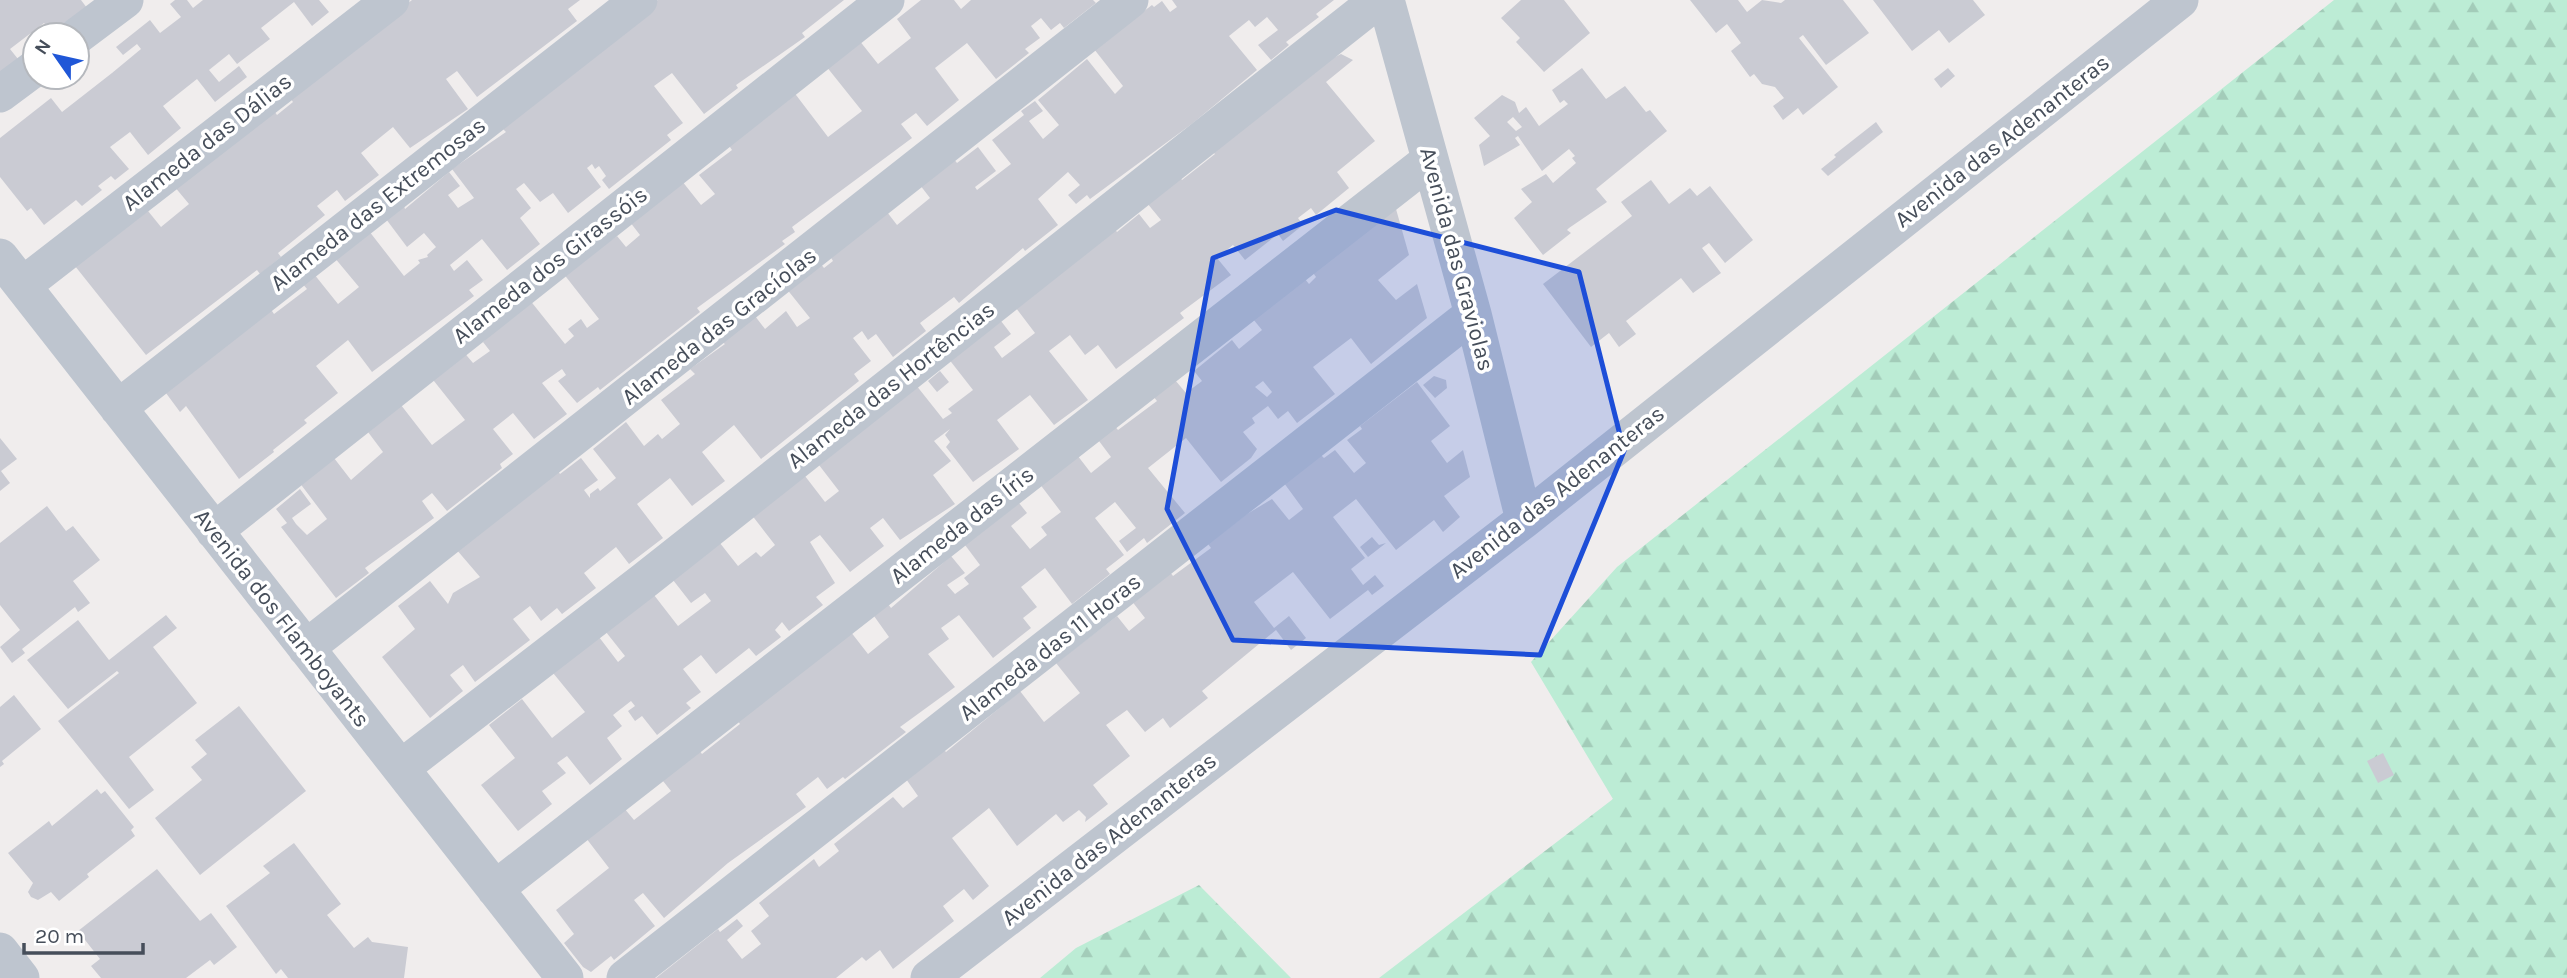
<svg xmlns="http://www.w3.org/2000/svg" width="2567" height="978" viewBox="0 0 2567 978" font-family="Karla,sans-serif">
<style>
.forest{fill:url(#forest-firs)}
.building{fill:#cacbd3;fill-rule:evenodd}
.lines{fill:none;stroke-linecap:round;stroke-linejoin:round}
.street{stroke:#bec5cf;stroke-width:37}
.marked{fill:#1d4ed8;fill-opacity:0.2;stroke:#1d4ed8;stroke-width:5;stroke-linejoin:round}
.labels{text-anchor:middle;dominant-baseline:central;stroke-width:7;stroke-linejoin:round;paint-order:stroke}
.street-label{font-size:23px;fill:#464e5a;stroke:#fff}
</style>
<defs>
<pattern id="forest-firs" width="22" height="20" patternUnits="userSpaceOnUse" patternTransform="scale(1.75)"><rect width="22" height="20" fill="#bcecd5"/><path d="M5 1l3.5 6h-7zM16 11l3.5 6h-7z" fill="#a3ccb9"/></pattern>
</defs>
<rect width="100%" height="100%" fill="#f0eded"/>
<path class="forest" d="M2334 0H2567V978H1379L1613 799 1531 662 1617 567Z
M1199 885 1291 978H1040L1076 948Z"/>
<path class="building" d="M0 0H81L87 8 53 35 44 23 10 49 22 64 0 81Z
M175 0H187L193 8 203 0H319L329 12 312 26 294 2 261 28 270 39 237 64 229 54 209 70 219 82 239 66 247 77 215 102 197 79 163 106 181 128 148 155 130 132 110 147 129 169 115 180 111 176 98 186 102 190 82 206 76 200 44 225 31 208 27 211 0 177V138L51 98 62 112 112 73 141 49 137 44 123 55 116 47 150 20 160 33 181 17 170 4Z
M412 0H580L568 9 577 21 477 97 457 71 446 79 468 109 410 148 393 127 361 153 379 175 345 201 337 190 317 206 325 215 278 253 281 257 260 274 257 270 146 355 75 266 148 211 161 227 189 204 174 186 272 108 277 115 293 102 290 98Z
M658 0H844L802 33 805 37 736 85 738 88 704 114 672 73 654 86 683 123 667 135 671 140 609 189 602 180 606 176 599 166 595 169 592 164 587 168 601 187 568 213 553 193 540 202 524 183 516 189 531 208 520 218 540 244 507 270 482 239 450 265 454 271 467 260 483 280 469 290 474 296 372 372 348 340 316 366 338 393 304 420 307 423 273 450 274 452 239 479 186 406 180 412 163 389 270 308 274 314 307 289 302 283 314 274 338 304 359 287 334 257 369 231 404 276 420 263 418 260 428 257 427 255 436 247 424 233 407 247 386 219 404 206 405 209 449 172 460 186 448 195 458 208 474 198 452 169 506 132 499 125Z
M921 0H954L961 9 971 0H1093L1096 3 1064 28 1060 23 1051 30 1041 18 1031 26 1040 38 1025 49 1029 53 996 79 967 43 935 68 959 100 927 126 916 113 901 124 912 138 792 227 795 232 782 241 785 244 697 308 700 312 600 390 598 387 577 403 558 381 566 375 562 369 542 383 567 414 534 439 513 413 493 429 513 454 500 464 502 468 447 511 432 493 422 501 434 518 365 568 369 573 336 598 281 527 287 523 276 509 300 489 311 504 292 518 296 524 307 535 327 519 296 478 334 458 351 480 383 452 365 428 401 405 432 445 465 420 430 376 462 350 473 363 490 351 483 342 529 299 565 344 574 336 568 329 581 319 587 328 599 319 563 273 617 236 626 247 640 235 630 222 682 181 701 205 715 194 699 175 732 150 728 144 793 91 828 137 862 111 826 66 859 40 878 64 911 38 897 19Z
M1172 0H1334L1316 14 1319 17 1286 42 1289 45 1271 60 1258 45 1278 30 1267 17 1255 27 1249 20 1229 36 1257 70 1193 123 1090 199 1087 195 1076 204 1068 195 1080 185 1068 172 1038 199 1058 225 1025 251 1023 248 959 303 954 297 920 323 926 331 893 357 876 334 868 340 862 331 853 338 871 361 854 374 859 381 761 459 734 425 702 452 725 481 692 506 670 478 637 504 663 538 629 564 616 547 584 573 596 588 562 614 557 608 541 621 530 606 513 619 530 640 475 682 463 665 450 675 463 691 430 718 382 657 415 629 398 606 430 581 448 604 453 593 480 577 456 549 556 468 560 474 581 458 598 480 584 490 590 498V494L598 488 600 491 616 478 593 449 626 422 644 446 658 434 662 439 680 424 661 400 695 374 690 369 725 344 722 342 755 316 765 329 786 311 797 327 810 318 786 288 820 263 824 268 833 261 830 256 887 212 897 225 930 198 920 185 953 158 957 163 978 147 996 171 975 187 977 190 1011 164 992 140 1024 115 1021 111 1035 101 1043 111 1029 121 1043 139 1059 125 1038 100 1087 59 1115 94 1123 86 1094 49 1152 5 1154 7 1162 1 1170 12 1177 7Z
M1521 0H1564L1590 33 1544 72 1516 42 1520 38 1501 18Z
M1690 0H1738L1747 12 1762 0 1781 3 1785 0H1843L1869 33 1826 65 1803 35 1799 38 1838 87 1803 115 1798 108 1783 120 1773 106 1784 98 1775 87 1762 84 1754 74 1750 77 1731 51 1741 43 1727 24 1716 33Z
M1873 0H1973L1985 15 1949 43 1939 30 1912 51Z
M1341 54 1353 60 1326 82 1375 141 1337 172 1349 188 1316 215 1311 208 1298 218 1303 225 1283 241 1278 234 1245 260 1233 245 1217 258 1231 275 1180 313 1184 318 1116 369 1098 345 1085 355 1070 335 1049 351 1088 400 1054 425 1030 395 997 420 1019 449 973 482 946 447 950 442 945 435 950 429 934 441 951 461 933 475 955 504 900 540 883 518 870 528 884 546 850 572 820 535 810 542 835 583 816 597 823 605 789 631 782 622 775 630 781 637 756 656 749 648 716 674 701 655 683 669 701 692 686 703 691 708 657 735 642 716 635 721 628 711 635 706 631 701 613 715 622 726 607 738 622 759 590 785 567 756 557 763 566 773 542 791 552 804 518 831 481 785 515 758 489 725 522 699 552 738 585 712 549 668 599 637 618 662 625 656 606 632 654 595 678 626 711 601 705 593 691 603 673 580 716 538 738 566 756 552 761 557 775 545 751 514 805 476 825 502 839 491 819 465 916 385 943 419 952 413 948 409 973 390 948 358 1001 321 1011 334 994 347 1002 358 1035 333 1013 304 1112 226 1117 232 1139 214 1150 228 1161 220 1147 203 1180 177 1182 180 1215 154 1212 151 1331 59Z
M1582 68 1606 99 1625 86 1646 112 1650 110 1667 131 1596 189 1607 202 1569 228 1567 230 1571 233 1543 255 1514 218 1532 202 1521 189 1546 174 1553 183 1576 163 1572 158 1575 156 1569 149 1542 171 1518 136 1515 138 1520 145 1484 166 1479 145 1490 136 1474 118 1502 95 1515 102 1519 113 1526 107 1539 126 1568 104 1564 100 1560 103 1552 90ZM1513 117 1522 127 1516 131 1507 122Z
M1948 68 1955 76 1941 88 1934 79Z
M1876 122 1883 132 1828 176 1821 169 1836 157 1834 155Z
M1651 180 1669 204 1690 188 1697 196 1710 186 1753 240 1725 263 1709 243 1702 248 1721 273 1693 293 1681 278 1626 321 1636 334 1619 347 1609 333 1591 347 1543 284 1632 216 1621 202Z
M1396 209 1409 255 1378 280 1396 300 1417 284 1427 318 1371 364 1351 338 1313 367 1335 394 1297 423 1288 411 1278 419 1268 406 1252 418 1255 423 1243 432 1257 449 1251 458 1221 482 1186 438 1148 468 1185 513 1147 543 1144 538 1127 552 1119 541 1136 528 1115 502 1095 518 1124 555 1106 569 1110 574 1072 604 1045 568 1021 587 1037 607 1023 618 1031 628 993 658 959 615 941 628 949 639 928 654 955 687 900 727 906 732 845 779 843 777 827 789 818 777 796 794 806 807 728 863 664 918 643 893 634 900 655 926 614 960 611 956 591 972 583 967 564 943 574 934 556 910 609 868 586 838 624 808 634 820 671 791 659 776 697 747 702 754 740 724 733 715 847 627 868 654 889 637 874 616 888 604 891 608 951 556 965 573 947 585 955 594 969 584 964 578 980 565 965 545 1019 503 1027 513 1011 526 1030 549 1047 535 1041 527 1061 512 1036 479 1074 451 1091 473 1111 457 1096 437 1113 424 1118 430 1157 401 1153 396 1175 380 1186 393 1202 381 1194 371 1232 340 1239 349 1262 330 1253 319 1301 274 1309 284 1316 277 1309 267ZM1263 381 1272 392 1267 397 1255 387Z
M940 371 949 382 937 392 928 381Z
M1434 376 1446 380 1447 388 1435 398 1423 385Z
M1417 382 1450 426 1431 441 1447 463 1463 450 1470 477 1444 496 1460 517 1443 532 1434 520 1396 550 1356 499 1333 517 1365 558 1351 569 1363 585 1375 575 1384 586 1372 595 1368 590 1330 619 1293 572 1254 602 1274 628 1289 616 1306 638 1291 650 1276 630 1202 691 1208 698 1170 728 1163 718 1145 732 1127 710 1106 725 1130 756 1093 785 1108 804 1085 822 1086 817 1079 810 1063 822 1056 814 1017 846 989 808 952 838 989 886 973 900 964 889 943 906 954 921 893 969 880 950 866 961 862 957 836 978H656L718 929 720 932 737 919 743 926 727 940 742 959 761 944 751 931 769 916 759 903 814 859 819 867 839 851 834 844 893 797 903 808 918 796 906 779 944 750 946 752 1020 691 1044 722 1080 693 1056 663 1117 616 1129 631 1145 618 1131 600 1170 572 1173 576 1211 548 1208 544 1247 514 1272 499 1289 520 1303 509 1284 483 1321 455 1324 458 1335 450 1354 473 1366 463 1347 440 1362 429 1360 426Z
M0 438 17 459 1 471 10 483 0 491Z
M47 506 66 531 73 526 100 560 73 581 90 603 78 612 75 607 22 649 25 653 12 663 0 647 20 630 0 605V543Z
M1372 537 1379 545 1386 543 1368 557 1360 547Z
M166 615 177 628 153 647 197 703 129 757 154 790 129 809 58 721 119 673 117 671 68 709 27 660 78 620 109 660Z
M14 695 41 729 2 761 4 764 0 767V707Z
M239 706 306 791 200 875 155 818 202 780 191 767 207 754 195 740Z
M2383 753 2394 775 2378 783 2367 761Z
M97 789 101 794 105 791 134 827 131 830 135 836 87 874 89 877 59 901 51 892 38 900 31 897 28 892 33 883 8 853 49 821 52 826Z
M294 843 341 904 327 915 354 948 368 937 372 942 408 947 404 978H288L281 969 276 974 226 906 270 873 263 866Z
M157 869 200 921 211 913 237 947 214 965 210 960 186 978H101L91 966 100 959 78 931Z"/>
<g class="lines">
<path class="street" d="M1386 0 1473 314 1524 520
M77 36 125 0
M0 94 35 68
M0 257 565 978
M23 285 391 0
M118 408 639 0
M214 531 886 0
M306 648 1130 0
M401 768 645 580 1378 0
M495 889 1430 160
M0 951 21 978
M625 978 1473 314
M929 978 1524 520 2180 0"/>
</g>
<path class="marked" d="M1336 210 1579 272 1624 451 1540 655 1233 640 1167 509 1213 258Z"/>
<g class="labels">
<g class="street-label">
<text transform="translate(2002 141) rotate(-38)">Avenida das Adenanteras</text>
<text transform="translate(207 142) rotate(-38)">Alameda das Dálias</text>
<text transform="translate(378 204) rotate(-38)">Alameda das Extremosas</text>
<text transform="translate(1457 259) rotate(75)">Avenida das Graviolas</text>
<text transform="translate(550 265) rotate(-38)">Alameda dos Girassóis</text>
<text transform="translate(719 326) rotate(-38)">Alameda das Gracíolas</text>
<text transform="translate(891 385) rotate(-38)">Alameda das Hortências</text>
<text transform="translate(1557 492) rotate(-38)">Avenida das Adenanteras</text>
<text transform="translate(962 525) rotate(-38)">Alameda das Íris</text>
<text transform="translate(282 618) rotate(52)">Avenida dos Flamboyants</text>
<text transform="translate(1050 647) rotate(-38)">Alameda das 11 Horas</text>
<text transform="translate(1109 839) rotate(-38)">Avenida das Adenanteras</text>
</g>
</g>
<g transform="translate(56 56) rotate(304)"><circle r="33" fill="#ffffff" stroke="#b5b8bd" stroke-width="2"/>
<path d="M0-5L12 26L0 18L-12 26Z" fill="#2057d7"/>
<text y="-10" font-size="19" font-weight="bold" text-anchor="middle" fill="#464e5a">N</text>
</g>
<path d="M24 943v10h119v-10" fill="none" stroke="#464e5a" stroke-width="3.5"/>
<text x="35" y="943" font-size="21" fill="#464e5a" stroke="#ffffff" stroke-width="5" paint-order="stroke">20 m</text>
</svg>
